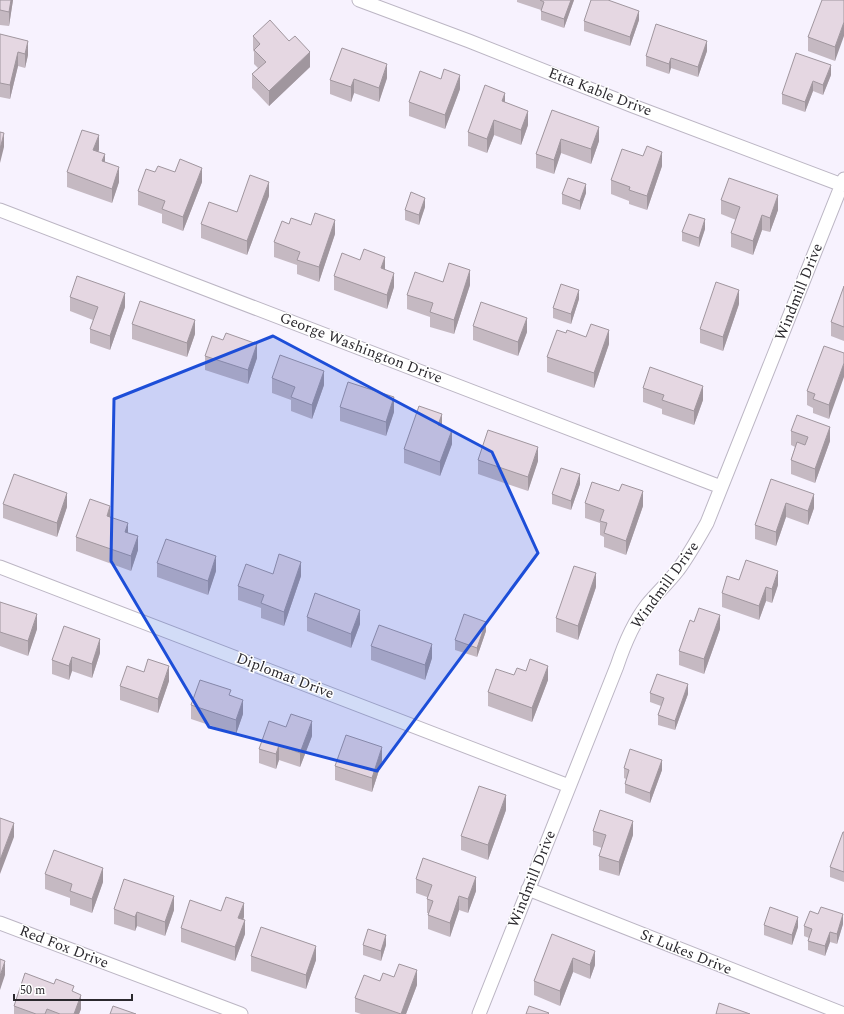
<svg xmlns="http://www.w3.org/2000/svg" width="844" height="1014" viewBox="0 0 844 1014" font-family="Spectral,serif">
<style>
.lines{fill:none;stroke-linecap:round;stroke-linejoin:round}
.street-casing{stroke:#bcb6c4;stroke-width:15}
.street{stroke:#fff;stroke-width:13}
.wall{fill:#c5b9c2}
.shaded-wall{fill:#a0969e}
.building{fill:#e5d7e2;stroke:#a0969e}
.marked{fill:#1d4ed8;fill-opacity:0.2;stroke:#1d4ed8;stroke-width:3;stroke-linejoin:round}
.labels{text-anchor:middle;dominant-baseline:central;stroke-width:3;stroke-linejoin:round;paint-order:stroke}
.street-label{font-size:15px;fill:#2b292e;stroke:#fff}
</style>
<rect width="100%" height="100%" fill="#f7f2fe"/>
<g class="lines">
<defs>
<path id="street" d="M359 0 469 41 633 106 842 185
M0 210 721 487
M0 567 569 786
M528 889 844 1014
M0 923 241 1014
M479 1014 617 666C624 645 633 623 647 605 657 593 668 583 678 570 689 555 698 539 707 523L844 179"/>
</defs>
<use href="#street" class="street-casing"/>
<use href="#street" class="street"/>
</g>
<path class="wall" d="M0 0H13L9 26 0 25Z
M517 0H574L564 28 541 20V10L517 2Z
M844 0 835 61 808 51V37Z
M639 20 630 46 584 31V21Z
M0 34 28 55 25 68 18 66 10 99 0 97Z
M253 36 310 67 269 106 252 88V74L258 68 254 64V52L253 50Z
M342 48 387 78 379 102 354 93 351 102 330 94V80Z
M707 51 698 77 671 68 669 74 646 66V56Z
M831 75 823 95 813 91 805 112 782 104V94Z
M460 89 445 129 409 116V102Z
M505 102 528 125 521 145 494 135 487 153 468 146V132Z
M552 110 599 141 591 164 561 153 554 174 536 168V154Z
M99 150 98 152 119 182 112 203 67 187V172Z
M643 156 662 166 647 210 629 204V201L611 194V180Z
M155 172 202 182 183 231 162 223V214L138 205V191Z
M586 193 580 210 562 204V194Z
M269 196 247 255 201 238V224L237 212Z
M721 200 778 210 770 232 762 230 753 255 731 247V233L736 220 721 214Z
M425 207 419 225 405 220V210Z
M289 224 335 234 319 282 297 274V265L274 257V242Z
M705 229 699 247 682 241V232Z
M385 270 394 287 387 309 334 290V276Z
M443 282 470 285 454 334 430 327V317L407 309V295Z
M844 286V341L831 336V322Z
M70 297 125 307 110 350 90 343V329L93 320 70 311Z
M579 299 571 324 553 318V308Z
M739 304 723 351 700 343V329Z
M132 324 195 334 187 357 132 339Z
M473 326 527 332 518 356 473 340Z
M566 333 609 344 594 388 547 372V357Z
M844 353 829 419 813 413V408L807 405V391Z
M205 356 257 358 248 384 205 370Z
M272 378 324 385 312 419 291 411V400L272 393Z
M643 388 703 400 694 425 662 414V409L643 402Z
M340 407 394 412 386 436 340 421Z
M442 426 452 444 440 476 404 463V449Z
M791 431 830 441 815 483 791 474V460L795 447 791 445Z
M478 460 538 461 528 491 478 474Z
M771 479 814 508 808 525 786 517 776 546 755 539V525Z
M580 484 571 510 552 504V494Z
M585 503 643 506 626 555 604 547V537L600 535V523L585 518Z
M3 504 67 507 57 537 3 518Z
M110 517 128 533 138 550 131 571 76 551V537Z
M157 563 216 571 208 595 157 577Z
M273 574 301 576 284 626 261 618V608L238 600V586Z
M739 580 778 585 772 603 766 601 759 620 722 607V593Z
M596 587 578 640 556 632V618Z
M0 602 37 629 28 656 0 646Z
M307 617 360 624 351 648 307 631Z
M720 629 704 674 679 665V651Z
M486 631 477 657 455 650V640Z
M371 646 432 658 425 680 371 660Z
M100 653 92 678 72 671 69 680 52 674V660Z
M144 672 169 681 158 713 120 700V686Z
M514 675 548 680 532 722 488 706V692Z
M650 693 688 694 675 730 658 725V715L661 706 650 702Z
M231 695 243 714 236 734 191 719V705Z
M312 736 300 767 279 760 276 769 259 763V749Z
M382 761 372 792 335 780V766Z
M624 768 662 770 650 803 625 793V784L626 779 624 778Z
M506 810 488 860 461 850V836Z
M593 831 633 835 619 876 599 870V856L602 848 593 845Z
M844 832V882L830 877V867Z
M45 874 103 882 92 913 70 905V898L45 889Z
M416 879 476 891 468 913 459 910 450 937 428 929V913H427V897L416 893Z
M114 909 174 910 165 936 137 926 135 931 114 924Z
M221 911 244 917 243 920 245 934 235 961 181 942V928Z
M843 924 837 944 830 942 825 956 808 950V941L809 938 804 936V926Z
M764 925 798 927 792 945 764 935Z
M552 934 595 965 590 979 573 972 560 1006 534 995V981Z
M363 945H386L381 961 363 955Z
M251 956 316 960 306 989 251 971Z
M380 981 417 985 406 1014H361L355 1012V998Z
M74 992 81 1009 79 1014H14V1006Z"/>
<path class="shaded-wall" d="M11 0H13L9 26V12Z
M571 0H574L564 28V19Z
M639 11V20L630 46V37Z
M844 22V36L835 61V47Z
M28 41V55L25 68V54Z
M707 41V51L698 77V67Z
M18 52V66L10 99V85Z
M310 52V67L269 106V91Z
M671 58V68L669 74V64Z
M387 64V78L379 102V88Z
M831 65V75L823 95V85Z
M460 75V89L445 129V115Z
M354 79V93L351 102V87Z
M813 81V91L805 112V102Z
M505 93V107L502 101Z
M528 111V125L521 145V130Z
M494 120V135L487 153V139Z
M599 127V141L591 164V149Z
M4 133V147L0 163V149Z
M99 135V150L93 164V150Z
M561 139V153L554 174V160Z
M662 152V166L647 210V196Z
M105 154V169L102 161Z
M119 167V182L112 203V189Z
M202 168V182L183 231V217Z
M269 182V196L247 255V241Z
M586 184V193L580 210V201Z
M778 195V210L770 232V218Z
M425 198V207L419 225V215Z
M762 215V230L753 255V241Z
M705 219V229L699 247V238Z
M335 220V234L319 282V267Z
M385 257V271L381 268Z
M470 270V285L454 334V320Z
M394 273V287L387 309V295Z
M579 290V299L571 324V314Z
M739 290V304L723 351V337Z
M125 293V307L110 350V336Z
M527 318V332L518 356V342Z
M195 320V334L187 357V343Z
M609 330V344L594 388V373Z
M257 344V358L248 384V370Z
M844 363V377L829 419V405Z
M324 371V385L312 419V405Z
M703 386V400L694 425V411Z
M394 397V412L386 436V422Z
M442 414V428L438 425Z
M830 427V441L815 483V469Z
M452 430V444L440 476V462Z
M538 447V461L528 491V477Z
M580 474V484L571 510V501Z
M643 491V506L626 555V541Z
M67 493V507L57 537V523Z
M814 494V508L808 525V511Z
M786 503V517L776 546V532Z
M110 506V520L107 516Z
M128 523V537L125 532Z
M138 536V550L131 571V556Z
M216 556V571L208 595V581Z
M301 562V576L284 626V612Z
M778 571V585L772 603V589Z
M596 573V587L578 640V626Z
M766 587V601L759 620V606Z
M360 610V624L351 648V634Z
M37 614V629L28 656V641Z
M720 615V629L704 674V659Z
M486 622V631L477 657V648Z
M100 639V653L92 678V664Z
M432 644V658L425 680V665Z
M72 657V671L69 680V666Z
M169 666V681L158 713V699Z
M548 666V680L532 722V708Z
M688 684V694L675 730V721Z
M243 700V714L236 734V720Z
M312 721V736L300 767V753Z
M279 745V760L276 769V754Z
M382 747V761L372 792V778Z
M662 760V770L650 803V793Z
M506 795V810L488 860V845Z
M633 821V835L619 876V862Z
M14 823V837L0 874V860Z
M103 868V882L92 913V899Z
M476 877V891L468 913V899Z
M174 896V910L165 936V922Z
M459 896V910L450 937V923Z
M244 903V917L238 932V918Z
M137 912V926L135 931V917Z
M843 914V924L837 944V934Z
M798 917V927L792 945V935Z
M245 920V934L235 961V947Z
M830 932V942L825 956V946Z
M386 935V945L381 961V951Z
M316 946V960L306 989V975Z
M595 951V965L590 979V965Z
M573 958V972L560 1006V991Z
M5 961V975L0 990V976Z
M417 970V985L406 1014H401Z
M81 995V1009L79 1014H74Z"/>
<path class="building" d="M0 0H11L9 12 0 10Z
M540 0H571L564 19 541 11 544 2Z
M591 0H608L639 11 630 37 584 21Z
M822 0H844V22L835 47 808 37Z
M270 20 289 41 295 36 310 52 269 91 252 74 266 62 254 50 260 44 253 36Z
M656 24 707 41 698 67 671 58 669 64 646 56Z
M0 34 28 41 25 54 18 52 10 85 0 83Z
M342 48 387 64 379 88 354 79 351 87 330 80Z
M796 53 831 65 823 85 813 81 805 102 782 94Z
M444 69 460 75 445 115 409 102 420 71 441 79Z
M485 85 505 93 502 101 528 111 521 130 494 120 487 139 468 132Z
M552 110 599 127 591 149 561 139 554 160 536 154Z
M82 130 99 135 93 150 105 154 102 161 119 167 112 189 67 172Z
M0 132 4 133 0 149Z
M647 146 662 152 647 196 629 190 630 187 611 180 622 149 643 156Z
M180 159 202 168 183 217 162 209 165 201 138 191 146 169 155 172 158 166 175 172Z
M250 175 269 182 247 241 201 224 209 202 237 212Z
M568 178 586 184 580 201 562 194Z
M729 178 778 195 770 218 762 215 753 241 731 233 740 207 721 200Z
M411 192 425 198 419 215 405 210Z
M315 213 335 220 319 267 297 260 300 252 274 242 282 221 289 224 291 218 311 225Z
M689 214 705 219 699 238 682 232Z
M364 249 385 257 381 268 394 273 387 295 334 276 342 253 360 260Z
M449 263 470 270 454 320 430 312 433 303 407 295 415 272 443 282Z
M77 276 125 293 110 336 90 329 98 307 70 297Z
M716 282 739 290 723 337 700 329Z
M561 284 579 290 571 314 553 308Z
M844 286V327L831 322Z
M140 301 195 320 187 343 132 324Z
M481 302 527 318 518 342 473 326Z
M591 324 609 330 594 373 547 357 557 330 566 333 567 330 586 337Z
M226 333 257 344 248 370 205 356 212 336 223 340Z
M824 346 844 353V363L829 405 813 399 815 394 807 391Z
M280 355 324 371 312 405 291 397 295 387 272 378Z
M650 367 703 386 694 411 662 400 664 395 643 388Z
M348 382 394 397 386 422 340 407Z
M419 406 442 414 438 425 452 430 440 462 404 449Z
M797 415 830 427 815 469 791 460 797 442 805 445 808 437 791 431Z
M488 430 538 447 528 477 478 460Z
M561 468 580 474 571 501 552 494Z
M14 474 67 493 57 523 3 504Z
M771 479 814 494 808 511 786 503 776 532 755 525Z
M592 482 619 491 622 484 643 491 626 541 604 533 607 523 600 521 604 510 585 503Z
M90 499 110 506 107 516 128 523 125 532 138 536 131 556 76 537Z
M166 539 216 556 208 581 157 563Z
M279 554 301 562 284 612 261 603 264 595 238 586 246 564 273 574Z
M746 560 778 571 772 589 766 587 759 606 722 593 727 576 739 580Z
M574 566 596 573 578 626 556 618Z
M315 593 360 610 351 634 307 617Z
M0 602 37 614 28 641 0 632Z
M699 608 720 615 704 659 679 651 690 620 694 622Z
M464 614 486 622 477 648 455 640Z
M379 625 432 644 425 665 371 646Z
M64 626 100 639 92 664 72 657 69 666 52 660Z
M148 659 169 666 158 699 120 686 127 666 144 672Z
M530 659 548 666 532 708 488 692 496 669 514 675 517 668 526 671Z
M657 674 688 684 675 721 658 715 664 698 650 693Z
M200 680 231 690 229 695 243 700 236 720 191 705Z
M291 714 312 721 300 753 279 745 276 754 259 749 269 721 286 727Z
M346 735 382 747 372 778 335 766Z
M630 749 662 760 650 793 625 784 629 770 624 768Z
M479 786 506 795 488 845 461 836Z
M600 810 633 821 619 862 599 856 606 835 593 831Z
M0 818 14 823 0 860Z
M843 832H844V872L830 867Z
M54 850 103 868 92 899 70 891 72 884 45 874Z
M423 858 476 877 468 899 459 896 450 923 428 915 433 901 427 899 432 885 416 879Z
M124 879 174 896 165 922 137 912 135 917 114 909Z
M226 897 244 903 238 918 245 920 235 947 181 928 190 900 221 911Z
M770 907 798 917 792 935 764 925Z
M821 907 843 914 837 934 830 932 825 946 808 941 812 929 804 926 810 911 818 914Z
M261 927 316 946 306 975 251 956Z
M368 929 386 935 381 951 363 945Z
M552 934 595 951 590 965 573 958 560 991 534 981Z
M0 959 5 961 0 976Z
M399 964 417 970 401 1014 355 998 364 975 380 981 383 973 394 977Z
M25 973 54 984 56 979 74 986 72 991 81 995 74 1014H60L47 1009 45 1014H36L14 1006Z
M719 1003 750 1014H716Z
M113 1006 136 1014H110Z
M529 1006 549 1013 548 1014H526Z"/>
<path class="marked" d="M273 336 492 452 538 553 377 771 209 727 111 561 114 399Z"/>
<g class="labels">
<g class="street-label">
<text transform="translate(600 92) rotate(21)">Etta Kable Drive</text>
<text transform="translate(799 292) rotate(-68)">Windmill Drive</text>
<text transform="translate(361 348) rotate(21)">George Washington Drive</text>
<text transform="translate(665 585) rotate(-54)">Windmill Drive</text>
<text transform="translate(285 676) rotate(21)">Diplomat Drive</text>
<text transform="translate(532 879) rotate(-68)">Windmill Drive</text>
<text transform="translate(64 947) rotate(21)">Red Fox Drive</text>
<text transform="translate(686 952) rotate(22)">St Lukes Drive</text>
</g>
</g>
<path d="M14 994v6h118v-6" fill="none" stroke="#2b292e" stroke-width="2"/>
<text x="20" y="994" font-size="12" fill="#2b292e" stroke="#ffffff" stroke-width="3" paint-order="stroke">50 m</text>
</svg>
